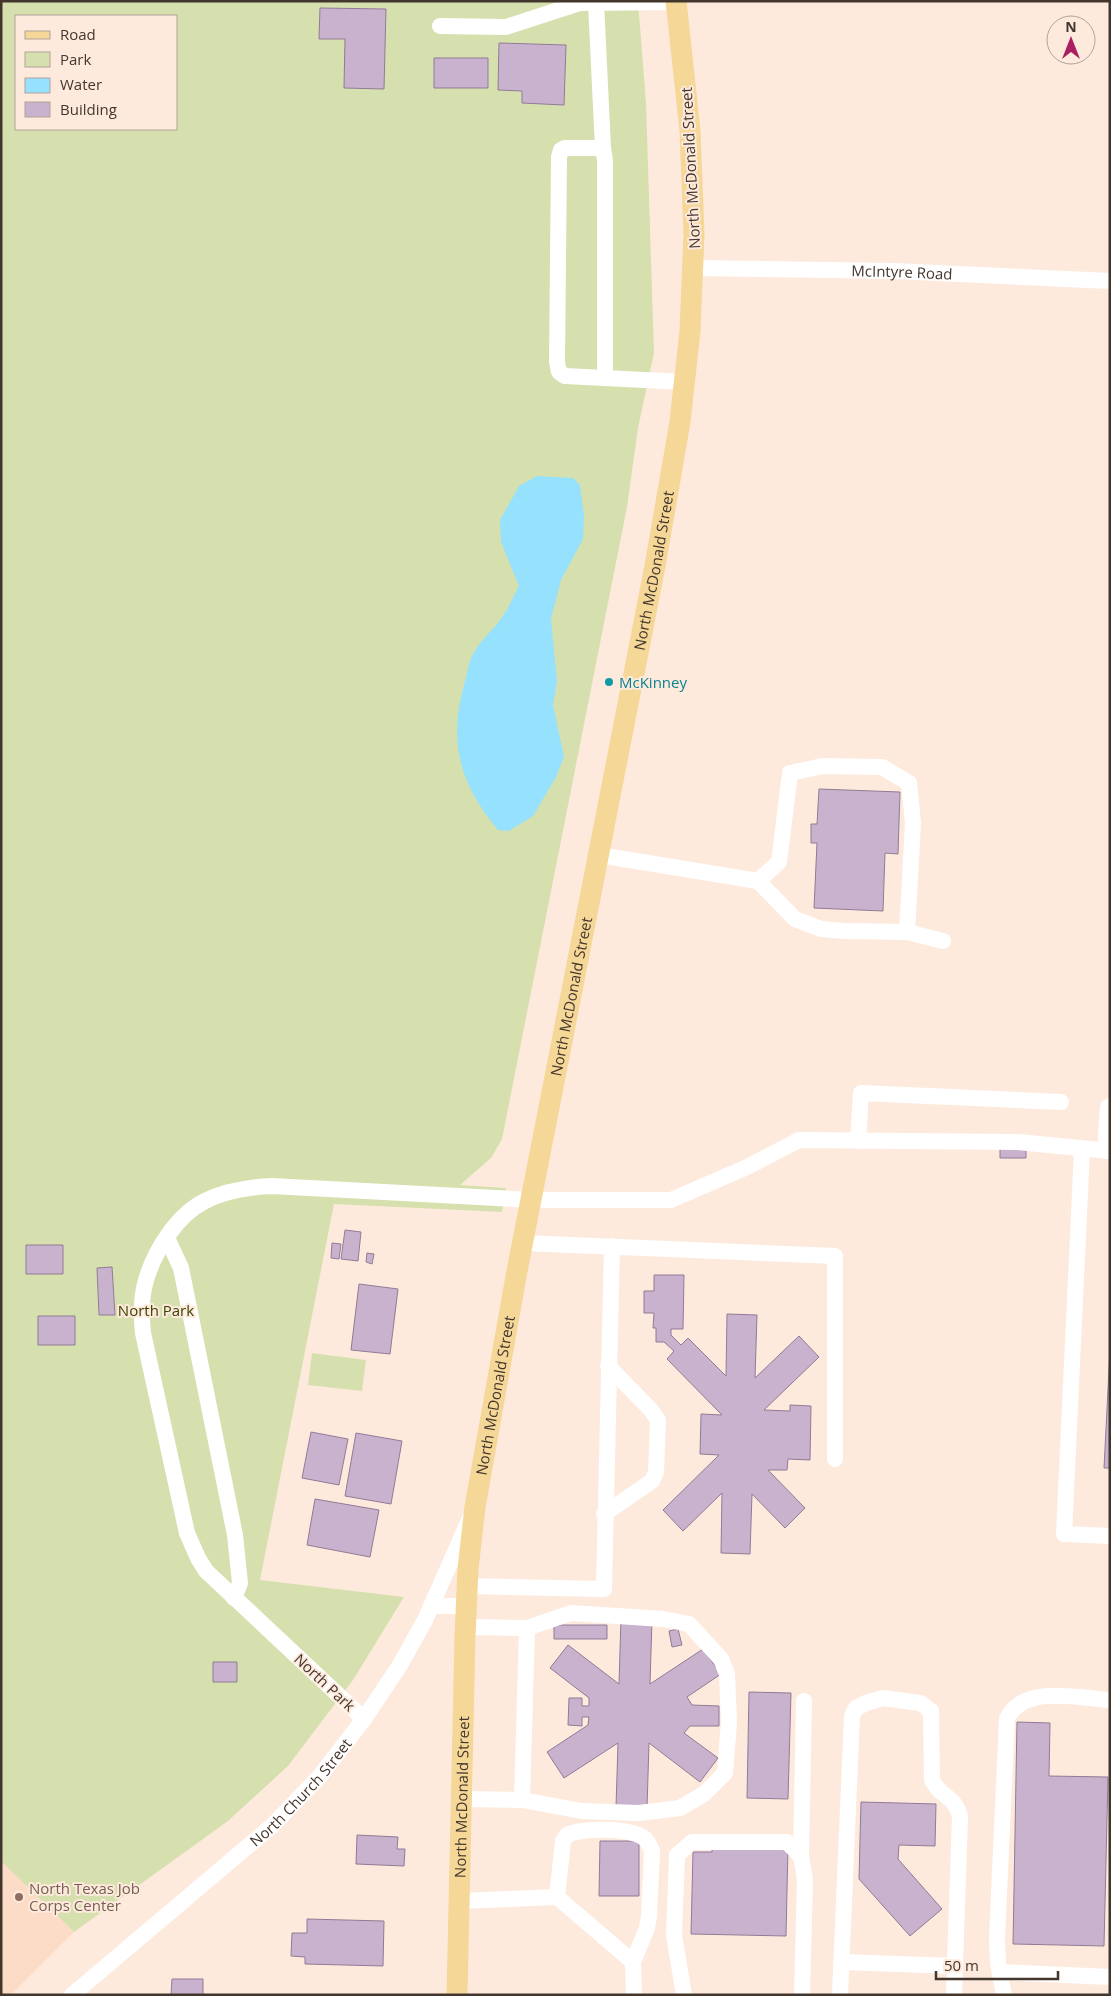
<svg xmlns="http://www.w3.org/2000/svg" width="1111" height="1996" viewBox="0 0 1111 1996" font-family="'Open Sans',sans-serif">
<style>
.built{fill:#fcdcc6}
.green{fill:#d6e0ae;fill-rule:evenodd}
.water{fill:#96e1fe}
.building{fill:#c9b2ce;stroke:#917b95}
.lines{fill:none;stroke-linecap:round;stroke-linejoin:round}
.minor{stroke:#fff;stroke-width:16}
.major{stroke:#f5d798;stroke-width:21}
.culture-dot{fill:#0f9aa8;stroke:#feeadd;stroke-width:2}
.education-dot{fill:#8d6e63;stroke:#feeadd;stroke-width:2}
.labels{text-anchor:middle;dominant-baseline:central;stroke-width:4;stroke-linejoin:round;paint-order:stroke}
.street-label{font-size:15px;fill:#43362d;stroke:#feeadd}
.culture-label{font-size:15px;fill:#0d838f;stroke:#feeadd;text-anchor:start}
.park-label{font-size:15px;fill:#3b4202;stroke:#feeadd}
.education-label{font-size:15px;fill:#785e54;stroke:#feeadd;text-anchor:start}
</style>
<rect width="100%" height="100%" fill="#feeadd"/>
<path class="built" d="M1 1861 74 1932 11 1995H1Z"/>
<path class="green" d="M1 1H638L646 103 654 353 638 428 627 507 502 1139 491 1158 460 1185 506 1188 502 1212 334 1204 260 1580 404 1597 353 1680 288 1766 228 1821 74 1932 1 1861ZM16 16H176V129H16Z
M312 1353 366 1360 362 1391 308 1385Z"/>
<path class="water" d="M537 476 573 478 580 485 584 517 583 539 561 580 551 619 557 681 553 705 564 757 556 777 533 816 509 831 498 830C460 784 448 744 464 685 467 676 468 664 472 656 478 643 492 631 500 620 508 610 513 597 519 586L501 542 500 520 519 486Z"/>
<path class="building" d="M320 8 386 9 384 89 344 88 345 39H319Z
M499 43 566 45 564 105 522 103V91L498 90Z
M434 58H488V88H434Z
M819 789 900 792 898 854 885 853 883 911 814 908 817 843H811V824H817Z
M1000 1149H1026V1158H1000Z
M345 1230 361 1232 358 1261 341 1259Z
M332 1243 341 1244 339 1259 331 1258Z
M26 1245H63V1274H26Z
M367 1253 374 1254 372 1264 366 1262Z
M112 1267 115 1315H99L97 1268Z
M654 1275H684L683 1329H671V1335L681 1345 688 1338 726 1376 727 1314 757 1315 755 1378 799 1336 819 1357 764 1410 790 1411V1405L811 1406 810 1460 788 1459 787 1470H768L805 1508 785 1528 752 1494 750 1554 721 1553 722 1493 683 1531 663 1510 719 1455 700 1454 701 1414 722 1415 667 1359 674 1351 664 1342H656V1328H653L654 1313H644V1291H654Z
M359 1284 398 1289 390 1354 351 1350Z
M38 1316H75V1345H38Z
M1110 1350V1468H1104Z
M311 1432 348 1439 339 1485 302 1478Z
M356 1433 402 1441 391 1504 345 1496Z
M315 1499 379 1510 370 1557 307 1545Z
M621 1618 652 1619 650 1684 703 1649 721 1674 687 1697 692 1705 719 1706V1726H690L684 1733 718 1758 700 1782 649 1743 647 1808 616 1807 618 1743 564 1778 547 1752 588 1725 589 1717H582V1726L568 1725 569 1698H582V1706H589V1698L550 1668 568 1645 619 1684Z
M554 1625H607V1639H554Z
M678 1629 682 1645 672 1647 669 1631Z
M213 1662H237V1682H213Z
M749 1692 791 1693 788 1799 747 1798Z
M1017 1722 1050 1723 1049 1776 1108 1777 1104 1946 1013 1944Z
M861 1802 936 1804 935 1846 899 1845 898 1859 942 1909 910 1936 859 1879Z
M357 1835 398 1837 397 1849H405L404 1866 356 1864Z
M600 1841H639V1896H599Z
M712 1845 788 1847 786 1936 691 1934 693 1852H712Z
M307 1919 384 1921 383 1966 305 1964V1957L291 1956 292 1933H307Z
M172 1979H203V1995H171Z"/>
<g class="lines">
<g class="minor">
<path d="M596 3 603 148 605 161V378L565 376 559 372 557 362 559 157 561 150 565 148H603"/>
<path d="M440 26 506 27 580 3 676 2"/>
<path id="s1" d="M694 268 894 271 1110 281"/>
<path d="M605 378 685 382"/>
<path d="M599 855 758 881 795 919 821 929 845 931 907 932 943 941"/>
<path d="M758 881 779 862 790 773 823 766 882 767 909 783 913 823 907 932"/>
<path d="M858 1141 861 1093 1061 1102"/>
<path d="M1082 1150 1064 1534 1110 1536"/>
<path d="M1105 1151 1108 1107 1110 1106"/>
<path d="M167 1238 181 1268 235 1535 240 1583 234 1598"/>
<path d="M523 1243 835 1256V1459"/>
<path d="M604 1514 652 1481 656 1472 658 1420 651 1410 608 1366"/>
<path d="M467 1586 604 1589 612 1246"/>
<path d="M431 1606H466"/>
<path d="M364 1719 206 1571 198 1558 187 1533 143 1333C141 1315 141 1297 146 1280 155 1250 177 1215 205 1201 226 1190 249 1187 272 1186L532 1200H671L745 1168 799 1140 1018 1142 1110 1151"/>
<path d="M461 1799 522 1800 527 1628 465 1627"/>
<path d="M522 1800 582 1811 639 1813 680 1808 704 1794 725 1773 729 1722 727 1674 721 1659 689 1624 663 1619 571 1613 527 1628"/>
<path d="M801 1856 804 1701"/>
<path d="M557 1897 633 1962"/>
<path d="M459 1901 557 1897 563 1841 567 1835C583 1827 630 1828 644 1838 648 1841 650 1846 652 1851L649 1916 647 1928 633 1962 634 1995"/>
<path d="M841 1962 955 1966"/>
<path d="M1000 1972 1110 1977"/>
<path id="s2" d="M72 1995 273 1825 320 1776 364 1719 400 1665 425 1620 470 1518"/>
<path d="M684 1995 674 1935 677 1855 692 1842H787L801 1856 805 1879 802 1995"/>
<path d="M840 1995 852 1716 856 1708 866 1703 883 1698 920 1703 931 1711 932 1780C940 1798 954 1794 960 1816L954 1995"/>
<path d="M1004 1995 998 1964 997 1937 1007 1719C1023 1684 1079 1698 1110 1700"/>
</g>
<path class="major" id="s3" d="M457 1995 465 1636 468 1569 475 1507 517 1271 655 566 680 422 690 331 694 234 690 131 676 1"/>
</g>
<circle class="culture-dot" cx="609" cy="682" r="5"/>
<circle class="education-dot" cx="19" cy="1897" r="5"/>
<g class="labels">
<g class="street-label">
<text transform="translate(690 168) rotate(-93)">North McDonald Street</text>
<text stroke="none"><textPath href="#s1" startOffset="208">McIntyre Road</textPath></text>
<text stroke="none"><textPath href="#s3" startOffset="1442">North McDonald Street</textPath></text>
<text stroke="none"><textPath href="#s3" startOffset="1008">North McDonald Street</textPath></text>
<text stroke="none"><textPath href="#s3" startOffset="602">North McDonald Street</textPath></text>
<text transform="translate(325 1682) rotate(43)">North Park</text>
<text stroke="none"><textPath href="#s2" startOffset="306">North Church Street</textPath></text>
<text stroke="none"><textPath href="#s3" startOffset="198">North McDonald Street</textPath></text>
</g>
<g class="culture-label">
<text x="619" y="682">McKinney</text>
</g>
<g class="park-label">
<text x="156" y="1310">North Park</text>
</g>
<g class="education-label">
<text x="29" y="1888">North Texas Job<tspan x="29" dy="17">Corps Center</tspan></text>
</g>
</g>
<rect width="1111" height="1996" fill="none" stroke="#43362d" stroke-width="5"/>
<rect x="15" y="15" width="162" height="115" fill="#feeadd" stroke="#b3a297"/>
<rect x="25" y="31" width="25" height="8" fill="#f5d798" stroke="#b3a297"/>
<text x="60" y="40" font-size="15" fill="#43362d">Road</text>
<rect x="25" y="52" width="25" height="15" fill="#d6e0ae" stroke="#b3a297"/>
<text x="60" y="65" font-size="15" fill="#43362d">Park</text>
<rect x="25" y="78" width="25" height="15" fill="#96e1fe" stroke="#b3a297"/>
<text x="60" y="90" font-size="15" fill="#43362d">Water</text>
<rect x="25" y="102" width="25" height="15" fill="#c9b2ce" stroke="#b3a297"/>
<text x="60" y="115" font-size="15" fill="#43362d">Building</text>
<g transform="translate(1071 40)"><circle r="24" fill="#feeadd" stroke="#b3a297"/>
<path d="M0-4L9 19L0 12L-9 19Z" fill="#aa1f60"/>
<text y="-8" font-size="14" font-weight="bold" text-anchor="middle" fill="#43362d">N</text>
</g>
<path d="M936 1971v8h122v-8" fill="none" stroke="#43362d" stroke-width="2.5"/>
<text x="944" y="1971" font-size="15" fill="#43362d" stroke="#feeadd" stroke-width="4" paint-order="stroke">50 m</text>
</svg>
